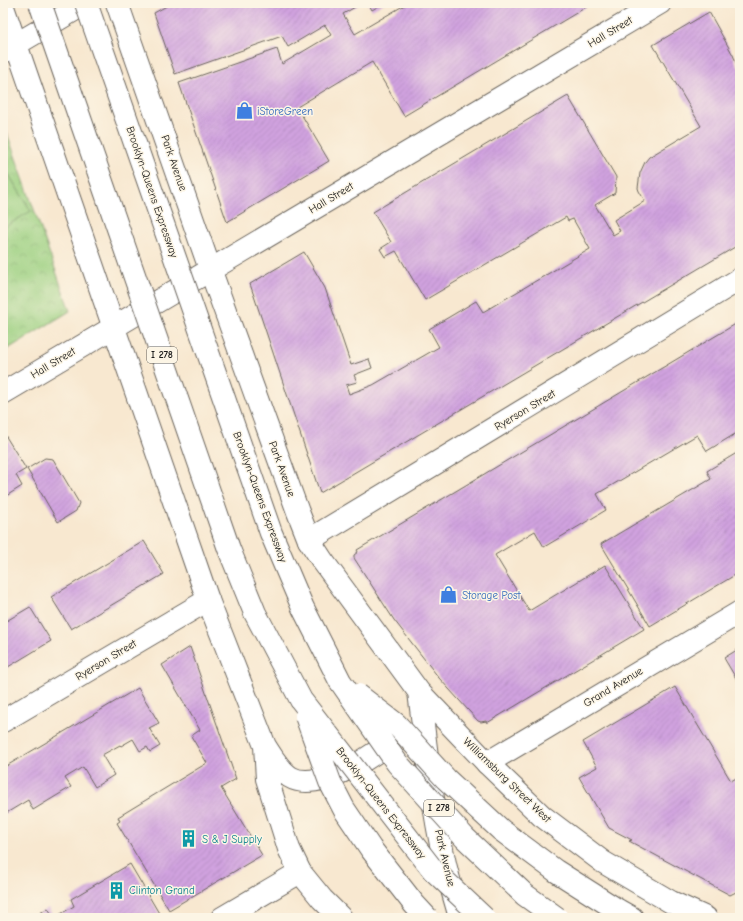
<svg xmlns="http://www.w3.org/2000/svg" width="743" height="921" viewBox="0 0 743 921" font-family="'Comic Neue',sans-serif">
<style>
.park{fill:url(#park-crowns);stroke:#5c764e}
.pitch{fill:#9cd081;stroke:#5c764e}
.building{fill:url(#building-hatch)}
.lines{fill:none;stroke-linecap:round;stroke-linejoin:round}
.street-casing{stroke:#69635b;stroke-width:24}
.secondary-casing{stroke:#69635b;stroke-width:24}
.highway-casing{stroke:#69635b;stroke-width:24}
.street{stroke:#fff;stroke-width:22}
.secondary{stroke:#fff;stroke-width:22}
.highway{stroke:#fff;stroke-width:22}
.highway-bridge-casing{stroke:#69635b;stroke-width:24;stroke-linecap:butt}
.highway-bridge{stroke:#fff;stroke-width:22}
.labels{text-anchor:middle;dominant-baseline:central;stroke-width:3;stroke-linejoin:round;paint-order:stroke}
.shield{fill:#fcf5e5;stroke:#5f5d58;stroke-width:1}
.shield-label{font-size:10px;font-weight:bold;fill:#1c1c1c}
.street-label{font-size:11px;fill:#1c1c1c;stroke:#fcf5e5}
.shop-label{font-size:11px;fill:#366cbe;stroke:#fcf5e5;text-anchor:start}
.culture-label{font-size:11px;fill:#0d838f;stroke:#fcf5e5;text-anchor:start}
</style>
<defs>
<pattern id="park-crowns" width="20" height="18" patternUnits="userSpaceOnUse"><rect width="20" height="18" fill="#9cd081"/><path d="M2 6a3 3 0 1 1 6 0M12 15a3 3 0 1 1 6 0" fill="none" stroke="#86b26f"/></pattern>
<pattern id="building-hatch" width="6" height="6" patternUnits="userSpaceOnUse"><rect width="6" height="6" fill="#d0a2df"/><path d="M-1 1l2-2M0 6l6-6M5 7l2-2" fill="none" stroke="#b28bbf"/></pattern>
</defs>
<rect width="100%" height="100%" fill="#fcf5e5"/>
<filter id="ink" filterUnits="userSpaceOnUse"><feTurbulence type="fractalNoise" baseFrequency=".025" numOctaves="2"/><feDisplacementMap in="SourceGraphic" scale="8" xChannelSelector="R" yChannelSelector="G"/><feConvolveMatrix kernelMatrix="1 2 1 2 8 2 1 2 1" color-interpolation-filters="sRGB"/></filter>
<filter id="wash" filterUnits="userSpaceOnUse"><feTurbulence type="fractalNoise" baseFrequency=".012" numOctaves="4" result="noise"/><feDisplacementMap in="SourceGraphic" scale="16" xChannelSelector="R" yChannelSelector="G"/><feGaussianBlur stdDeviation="0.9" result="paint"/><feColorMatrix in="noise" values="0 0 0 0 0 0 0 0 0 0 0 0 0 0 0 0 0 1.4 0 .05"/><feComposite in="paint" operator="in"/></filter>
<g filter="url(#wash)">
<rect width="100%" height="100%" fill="#f8e8d0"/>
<path class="park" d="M3 122 70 311 3 352Z"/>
<path class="pitch" d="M3 165 31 211 3 228Z"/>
<g id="blocks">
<path class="building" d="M172 3H362L343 14 355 34 408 3H593L404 116 372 62 297 107 329 161 227 222 179 83 277 49 282 64 331 35 325 25 288 47 282 36 175 74 154 13Z
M368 3H384L372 10Z
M709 12 733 55 738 67H740V244L320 493 250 284 304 252 325 288 351 365 369 359 372 368 354 375 357 382 346 385 349 394 373 385 439 347 429 329 476 301 483 312 590 249 573 219 568 221 566 217 425 300 396 251 385 257 380 249 391 242 373 212 568 96 616 177 615 193 595 205 613 235 620 231 614 220 645 201 639 191 638 188 640 173 645 162 649 157 701 126 653 45Z
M739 322 740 324V431L707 451 697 435 597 494 606 510 544 547 535 531 495 555 529 611 605 565 644 629 487 723 486 721 481 722 478 721 439 678 394 620 354 558V555L358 552 357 550Z
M5 435 26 469 16 475 22 486 3 498V436Z
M740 451V572L650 626 601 544 711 479 707 471Z
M45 458 53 459 79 503 76 511 58 522 27 469Z
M144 541 164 574 71 629 51 597Z
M30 607 51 641 3 670V623Z
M190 647 236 779 221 788 262 855 169 910 117 823 120 821 118 817 207 763 191 736 200 730 162 665Z
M740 648V685L724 658Z
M675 687 731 781 740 776V900L736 892 730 895 629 841 632 840 609 828 579 777 597 767 583 742Z
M138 688 159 723 149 728 160 746 150 752 147 747 140 751 133 739 121 746 120 745 102 755 114 775 95 787 83 767 65 778 71 787 33 810 28 800 3 815V768Z
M130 864 160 915 156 918H32L48 908 54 918 74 906 71 899Z"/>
</g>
</g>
<g filter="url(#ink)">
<use href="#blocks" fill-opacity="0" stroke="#69635b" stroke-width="1"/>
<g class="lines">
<defs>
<path id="street" d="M3 393 660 3
M309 540 740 279
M3 721 208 600
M487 763 740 612
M222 918 300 872"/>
<path id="secondary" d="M117 3 210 269 298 512 309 540 322 560 419 692 487 763 542 816 603 862 671 902 706 918
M3 7 208 600 265 746 267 779 289 849 300 872 322 899 341 918
M3 52 86 3
M419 692C426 748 432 804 444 859 448 879 455 898 460 918
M265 746C272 757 279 770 290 777 318 794 380 753 399 734"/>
<path id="highway" d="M616 909 632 918"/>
</defs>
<use href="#street" class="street-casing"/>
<use href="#secondary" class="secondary-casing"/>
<use href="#highway" class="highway-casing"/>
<use href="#street" class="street"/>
<use href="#secondary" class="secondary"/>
<use href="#highway" class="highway"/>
<defs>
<path id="highway-bridge" d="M40 3 229 549 255 613 301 700 433 870 484 918
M86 3 271 533 303 608 340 681 397 763 465 838 525 895 557 918
M358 695 396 724 446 779 501 830 556 871 616 909
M306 716 330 782 344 809 371 849 414 904 427 918"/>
</defs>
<use href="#highway-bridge" class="highway-bridge-casing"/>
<use href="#highway-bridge" class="highway-bridge"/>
</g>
</g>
<defs>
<symbol id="shop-bare" viewBox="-9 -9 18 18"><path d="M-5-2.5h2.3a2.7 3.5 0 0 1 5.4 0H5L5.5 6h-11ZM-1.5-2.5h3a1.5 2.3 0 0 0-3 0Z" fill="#3f7fe0" stroke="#fcf5e5" stroke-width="2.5" paint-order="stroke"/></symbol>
<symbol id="building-bare" viewBox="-9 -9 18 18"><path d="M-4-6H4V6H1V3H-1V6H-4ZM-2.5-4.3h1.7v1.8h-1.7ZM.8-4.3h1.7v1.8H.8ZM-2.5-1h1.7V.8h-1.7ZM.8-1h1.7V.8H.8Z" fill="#0f9aa8" stroke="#fcf5e5" stroke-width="2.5" paint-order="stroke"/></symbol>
</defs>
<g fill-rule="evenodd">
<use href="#shop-bare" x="232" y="98" width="25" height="25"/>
<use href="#shop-bare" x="436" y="582" width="25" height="25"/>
<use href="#building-bare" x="176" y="826" width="25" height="25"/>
<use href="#building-bare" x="104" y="878" width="25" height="25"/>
</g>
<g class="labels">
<g class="shield">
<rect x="147" y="347" width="30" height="16" rx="3"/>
<rect x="424" y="800" width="30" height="16" rx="3"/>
</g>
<g class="shield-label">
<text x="162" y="355">I 278</text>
<text x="439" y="808">I 278</text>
</g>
<g class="street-label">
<text transform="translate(610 32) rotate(-31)">Hall Street</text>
<text transform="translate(174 163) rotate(71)">Park Avenue</text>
<text transform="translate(152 192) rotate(71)">Brooklyn-Queens Expressway</text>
<text transform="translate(331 198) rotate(-31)">Hall Street</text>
<text transform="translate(53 363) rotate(-31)">Hall Street</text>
<text transform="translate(525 410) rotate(-31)">Ryerson Street</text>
<text transform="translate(282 469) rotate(70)">Park Avenue</text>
<text transform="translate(260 497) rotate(70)">Brooklyn-Queens Expressway</text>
<text transform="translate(106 660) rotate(-31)">Ryerson Street</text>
<text transform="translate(613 687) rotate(-31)">Grand Avenue</text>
<text transform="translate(507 780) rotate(44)">Williamsburg Street West</text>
<text transform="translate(381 803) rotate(52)">Brooklyn-Queens Expressway</text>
<text transform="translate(445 858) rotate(77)">Park Avenue</text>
</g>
<g class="shop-label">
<text x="257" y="111">iStoreGreen</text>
<text x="462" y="595">Storage Post</text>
</g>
<g class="culture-label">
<text x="202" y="839">S &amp; J Supply</text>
<text x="129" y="890">Clinton Grand</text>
</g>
</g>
<rect width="743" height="921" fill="none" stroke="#fcf5e5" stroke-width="16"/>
</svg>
